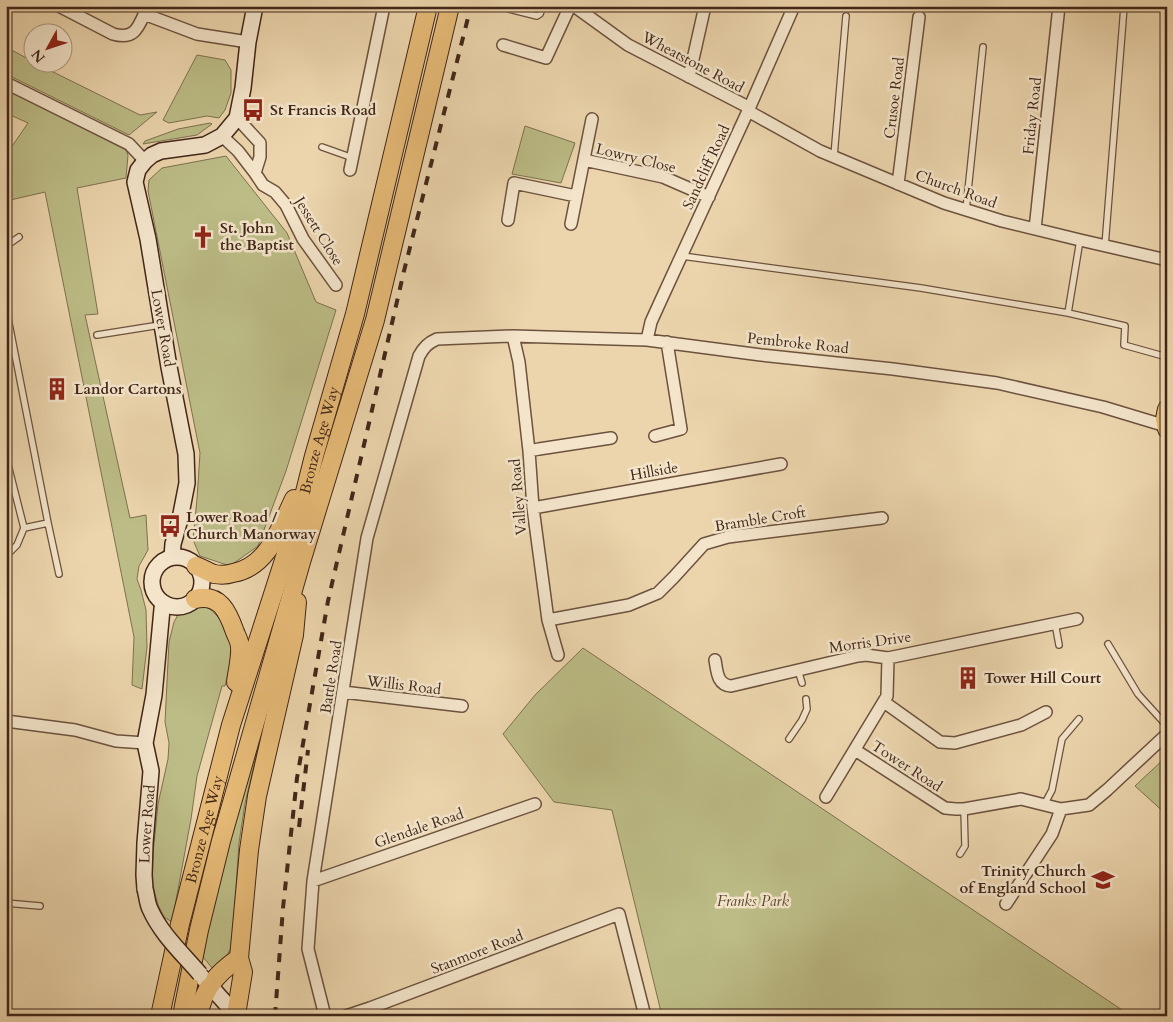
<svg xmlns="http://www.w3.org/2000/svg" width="1173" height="1022" viewBox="0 0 1173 1022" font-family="Cardo,serif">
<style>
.green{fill:#bcbc86;stroke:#7e7150}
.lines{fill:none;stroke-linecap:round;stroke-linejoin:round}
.lane-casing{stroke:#6c523e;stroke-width:8}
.street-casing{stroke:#6c523e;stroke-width:14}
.secondary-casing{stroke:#412619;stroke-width:18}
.primary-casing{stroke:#412619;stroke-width:20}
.lane{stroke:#f3e4ca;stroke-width:5.5}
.street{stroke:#f3e4ca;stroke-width:11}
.secondary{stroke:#f3e4ca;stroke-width:15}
.primary{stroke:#e6ba76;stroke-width:18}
.rail{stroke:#412619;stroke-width:4;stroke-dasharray:9 9;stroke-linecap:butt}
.secondary-bridge-casing{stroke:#412619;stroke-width:18;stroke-linecap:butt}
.secondary-bridge{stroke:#f3e4ca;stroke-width:15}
.labels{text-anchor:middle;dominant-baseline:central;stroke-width:5;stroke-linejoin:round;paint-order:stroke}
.street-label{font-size:15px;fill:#412619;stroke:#f3e4ca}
.poi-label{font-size:15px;font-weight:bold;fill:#412619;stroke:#f3e4ca;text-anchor:start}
.park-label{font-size:15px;font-style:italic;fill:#5a442f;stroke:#f3e4ca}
</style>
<rect width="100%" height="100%" fill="#ecd5ad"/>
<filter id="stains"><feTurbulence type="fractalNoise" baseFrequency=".004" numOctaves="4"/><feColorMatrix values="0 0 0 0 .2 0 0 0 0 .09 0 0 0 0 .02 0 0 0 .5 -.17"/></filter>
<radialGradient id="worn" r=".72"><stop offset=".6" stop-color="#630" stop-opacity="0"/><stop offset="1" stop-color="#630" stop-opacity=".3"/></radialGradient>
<path class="green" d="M6 47 32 61V62L35 63 140 115 157 112 129 135 6 74Z
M197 55 225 60 231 70V93L225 110 219 118 207 116 169 123 163 120Z
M6 89 126 150 128 155 126 178 77 188 98 314 85 315 130 518 146 515 148 550 139 566 137 579 141 590 146 610 147 647 142 689 132 685 134 637 45 192 6 201V155L28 123 6 113Z
M210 123 212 124 197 135 143 144 145 141 178 129Z
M525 126 575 143 561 183 512 174Z
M226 156 287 233 316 302 336 310 286 471 258 546 230 566 200 556 193 540 197 499 200 453 148 191 149 180 162 168Z
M197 605C206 606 211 609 217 616 239 640 232 657 225 686H222L197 776 191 819 172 922 164 917 158 905 152 883 153 854 158 804 168 759 169 743 165 722 169 642 174 622 180 611 188 607Z
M583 648 1131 1016H662L612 810 554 802 503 734 535 695Z
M269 688 272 689 245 803 239 843 232 946 226 957 213 969 203 957 210 912Z
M1167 756V815L1135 786Z"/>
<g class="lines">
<defs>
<path id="lane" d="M509 9 537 16 540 14 543 6
M322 147 353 158
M834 156 846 16
M966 210 983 47
M1080 240 1068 313 1125 326 1124 345 1167 357
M6 246 19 237
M1105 246 1124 7
M682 256 921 288 1068 313
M6 308 48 523 59 574
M97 335 160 325
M6 457 24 528 17 545 6 556
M24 528 48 523
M1055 623 1059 645
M1108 644 1138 694 1167 726
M798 670 802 683
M789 739 802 720 807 709 806 699
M1044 805 1052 790 1062 739 1079 719
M960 854 965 846 964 809
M6 903 40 906"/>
<path id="street" d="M59 6 113 34C137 41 139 24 148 6
M574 6 628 45 750 108
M144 14 197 34 248 42
M503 45 546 58 570 6
M689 77 705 6
M6 83 129 144 145 161
M748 111 820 151 944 203 1002 221 1080 240 1167 260
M237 118 260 143V157L255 173
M222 136 238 151 255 173 263 185 275 192 286 205 303 239 336 285
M584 160 663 177 709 197
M350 170 384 6
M898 184 919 17
M508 220 514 183 576 196
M571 224 592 119
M1035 229 1059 6
M513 336 519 362 529 451 533 508 548 620 558 655
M647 340 651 322 661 300 748 111 794 6
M655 436 681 429 667 342
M529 451 539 449 611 438
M533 508 781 464
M548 620 629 605 658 593 674 577 704 544 728 537 882 518
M715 660C717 671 717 685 731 686L858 656 866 655 888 658 1077 619
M343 692 462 706
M884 702 940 742 955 743 1021 725 1046 712
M6 721 75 730 116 741 145 743
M855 750 945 808 956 809H964L1021 799 1061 809 1089 805 1107 790 1167 734
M826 797 887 696 888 658
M313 881 535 804
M1006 904 1052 834 1061 809
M325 1016 308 949 313 881 367 538 419 356C424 347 428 343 437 339L513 336 647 340 761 355 893 369 997 383 1103 407 1166 426
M346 1016 370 1008 619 914 645 1016"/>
<g id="secondary">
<path d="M172 557 173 544 180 519 187 483 186 454 169 367 148 239 135 182 138 170 145 161 152 155 161 151 205 145 222 136 237 118 243 88 248 42 255 6"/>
<circle cx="177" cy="582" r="25"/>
<path id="s1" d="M145 889 144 875 145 843 151 771 145 743 154 695 162 609 163 603"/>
<path d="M203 978 237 1016"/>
</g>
<g id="primary">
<path d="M1167 409 1165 419 1167 429"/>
<path d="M196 566C202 568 208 572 214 574 220 575 227 575 233 573 268 567 280 528 294 499"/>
<path d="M195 599C220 593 228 612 235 632 237 637 240 642 240 647 241 657 237 673 236 682"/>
<path d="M236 1015 243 972 239 958 249 850 257 796 294 635 297 602"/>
<path id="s2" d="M160 1016 180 924 231 725 302 504 314 456 355 314 428 6"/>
<path d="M182 1016 199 930 221 841 301 562 375 320 450 6"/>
<path d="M198 1016C204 988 216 974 239 958"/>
</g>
</defs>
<use href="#lane" class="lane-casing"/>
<use href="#street" class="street-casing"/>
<use href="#secondary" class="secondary-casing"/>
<use href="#primary" class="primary-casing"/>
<use href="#lane" class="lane"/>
<use href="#street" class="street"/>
<use href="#secondary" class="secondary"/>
<use href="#primary" class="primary"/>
<path class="rail" d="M299 827 308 750
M275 1016 283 908 297 778 328 601 404 271 471 6"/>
<defs>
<path id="secondary-bridge" d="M145 889C147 896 147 903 150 909 161 934 182 953 200 974"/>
</defs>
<use href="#secondary-bridge" class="secondary-bridge-casing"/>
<use href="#secondary-bridge" class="secondary-bridge"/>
</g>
<defs>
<symbol id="bus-bare" viewBox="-9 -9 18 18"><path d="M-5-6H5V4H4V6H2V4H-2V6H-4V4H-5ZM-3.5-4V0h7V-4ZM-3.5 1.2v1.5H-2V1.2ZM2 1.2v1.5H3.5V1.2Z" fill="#8f2418" stroke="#f3e4ca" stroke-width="2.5" paint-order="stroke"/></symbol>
<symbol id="church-bare" viewBox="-9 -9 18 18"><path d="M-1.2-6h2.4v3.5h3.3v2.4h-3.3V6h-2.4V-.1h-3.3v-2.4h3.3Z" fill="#8f2418" stroke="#f3e4ca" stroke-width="2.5" paint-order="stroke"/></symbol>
<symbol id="building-bare" viewBox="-9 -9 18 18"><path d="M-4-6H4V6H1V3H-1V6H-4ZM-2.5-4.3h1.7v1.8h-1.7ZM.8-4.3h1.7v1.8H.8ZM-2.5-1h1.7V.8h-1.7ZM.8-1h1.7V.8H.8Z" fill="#8f2418" stroke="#f3e4ca" stroke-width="2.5" paint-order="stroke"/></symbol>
<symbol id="school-bare" viewBox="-9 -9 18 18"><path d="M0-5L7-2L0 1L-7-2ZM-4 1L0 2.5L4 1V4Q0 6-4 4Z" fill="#8f2418" stroke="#f3e4ca" stroke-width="2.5" paint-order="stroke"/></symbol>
</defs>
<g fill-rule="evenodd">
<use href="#bus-bare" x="237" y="94" width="32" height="32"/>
<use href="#church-bare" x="187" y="221" width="32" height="32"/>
<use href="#building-bare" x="41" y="373" width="32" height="32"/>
<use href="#bus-bare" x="154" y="510" width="32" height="32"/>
<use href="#building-bare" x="952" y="662" width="32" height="32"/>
<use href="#school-bare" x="1087" y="864" width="32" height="32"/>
</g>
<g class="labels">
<g class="street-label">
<text transform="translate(693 62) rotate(28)">Wheatstone Road</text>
<text transform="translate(894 98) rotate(-83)">Crusoe Road</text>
<text transform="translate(1032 116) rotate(-84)">Friday Road</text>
<text transform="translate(636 158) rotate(14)">Lowry Close</text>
<text transform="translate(706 167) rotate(-65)">Sandcliff Road</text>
<text transform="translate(956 189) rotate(20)">Church Road</text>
<text transform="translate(319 231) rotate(58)">Jessett Close</text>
<text transform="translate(163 328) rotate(80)">Lower Road</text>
<text transform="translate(798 343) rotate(6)">Pembroke Road</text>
<text stroke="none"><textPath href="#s2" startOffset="598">Bronze Age Way</textPath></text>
<text transform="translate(654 471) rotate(-10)">Hillside</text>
<text transform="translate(518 497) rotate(-95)">Valley Road</text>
<text transform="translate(760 519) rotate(-9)">Bramble Croft</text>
<text transform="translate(870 642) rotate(-8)">Morris Drive</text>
<text transform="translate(331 677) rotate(-81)">Battle Road</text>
<text transform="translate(404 685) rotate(7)">Willis Road</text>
<text transform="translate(907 766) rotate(33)">Tower Road</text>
<text stroke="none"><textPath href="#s1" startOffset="65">Lower Road</textPath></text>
<text stroke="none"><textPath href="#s2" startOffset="192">Bronze Age Way</textPath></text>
<text transform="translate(419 828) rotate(-19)">Glendale Road</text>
<text transform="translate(477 952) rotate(-21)">Stanmore Road</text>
</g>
<g class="poi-label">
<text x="270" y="110">St Francis Road</text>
<text x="220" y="228">St. John<tspan x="220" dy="17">the Baptist</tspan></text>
<text x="74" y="389">Landor Cartons</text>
<text x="186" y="517">Lower Road /<tspan x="186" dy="17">Church Manorway</tspan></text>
<text x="984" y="678">Tower Hill Court</text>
<text x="1086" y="871" text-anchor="end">Trinity Church<tspan x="1086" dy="17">of England School</tspan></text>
</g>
<g class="park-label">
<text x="753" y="901">Franks Park</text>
</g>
</g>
<rect width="1173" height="1022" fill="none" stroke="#ecd5ad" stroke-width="25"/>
<rect x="8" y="8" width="1158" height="1007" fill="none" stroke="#412619" stroke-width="2.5"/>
<rect x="12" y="12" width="1148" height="997" fill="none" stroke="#412619"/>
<g transform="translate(48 48) rotate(230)"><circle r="24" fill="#f3e4ca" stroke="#ac9883"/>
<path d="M0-4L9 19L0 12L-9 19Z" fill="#8f2418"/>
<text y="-8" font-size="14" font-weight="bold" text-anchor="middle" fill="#412619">N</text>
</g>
<rect width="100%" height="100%" filter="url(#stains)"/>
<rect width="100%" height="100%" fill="url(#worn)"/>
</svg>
